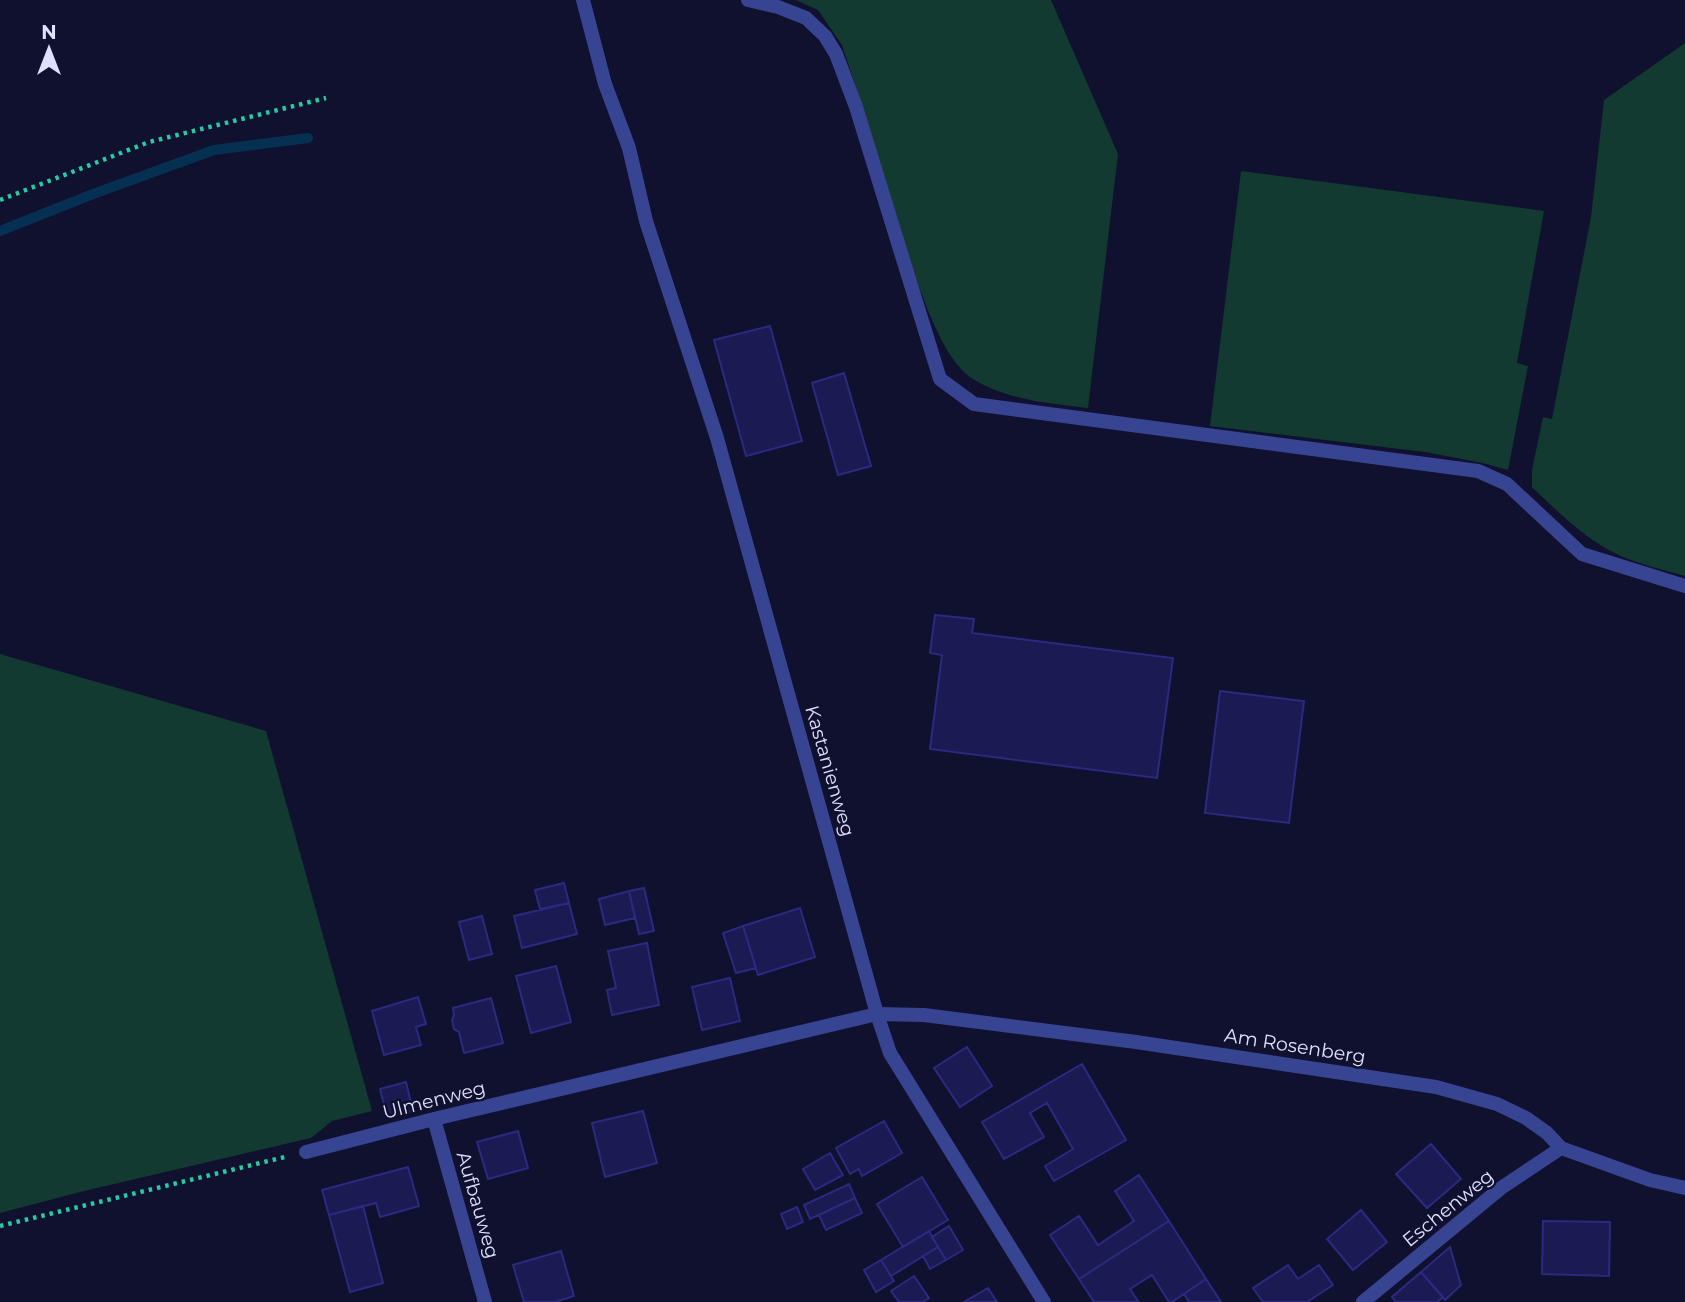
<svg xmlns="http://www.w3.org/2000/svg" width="1685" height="1302" viewBox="0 0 1685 1302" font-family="Montserrat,sans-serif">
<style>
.green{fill:#123a31}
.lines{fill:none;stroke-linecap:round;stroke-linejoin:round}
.stream{stroke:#063052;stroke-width:10}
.building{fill:#1b1a52;stroke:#2b2a80;stroke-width:2}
.path{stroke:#26cba2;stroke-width:4.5;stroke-dasharray:3.5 5;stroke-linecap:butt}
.lane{stroke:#374492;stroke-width:14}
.street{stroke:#374492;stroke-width:14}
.labels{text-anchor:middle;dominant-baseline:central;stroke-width:5;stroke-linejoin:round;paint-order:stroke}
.street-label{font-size:19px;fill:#dee0ff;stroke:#10102f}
</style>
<rect width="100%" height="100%" fill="#10102f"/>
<path class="green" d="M796 0H1051L1118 154 1088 408C1049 403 1004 400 970 377 932 350 906 243 891 198 875 147 859 96 842 45L818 10Z
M1685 43V576C1665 570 1642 565 1623 557 1588 542 1559 513 1532 487V470L1543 417 1552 419 1591 217 1604 100Z
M1241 171 1544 211 1517 363 1528 366 1508 470 1483 463 1425 452 1210 426Z
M0 654 266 731 372 1111 332 1121 311 1138 80 1192 0 1213Z"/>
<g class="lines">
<path class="stream" d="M0 231 93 194 214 150 308 138"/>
</g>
<path class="building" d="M770 326 802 441 746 456 714 340Z
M844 373 871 466 838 475 812 383Z
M935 615 974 619 972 633 1173 658 1157 778 930 749 942 655 930 653Z
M1220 691 1304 701 1289 823 1205 813Z
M564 883 569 903 540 909 535 890Z
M644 888 654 931 639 934 629 891Z
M629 891 635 918 605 925 599 899Z
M569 903 577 934 522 948 514 916Z
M800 908 815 957 758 975 743 926Z
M482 916 492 954 469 960 459 922Z
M743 926 756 968 736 973 723 933Z
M647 943 659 1005 612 1015 607 990 616 988 608 951Z
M556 966 571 1022 531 1033 516 976Z
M730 978 740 1021 702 1030 692 987Z
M418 997 426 1024 416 1027 421 1045 384 1055 372 1011Z
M491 998 503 1043 464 1053 459 1032 454 1029 452 1020 454 1015 453 1008Z
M967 1047 992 1086 960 1107 934 1068Z
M1082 1064 1126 1140 1054 1181 1045 1166 1073 1149 1047 1103 1030 1113 1044 1137 1004 1159 982 1122Z
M406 1082 413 1111 387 1117 380 1089Z
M643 1111 657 1163 605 1177 592 1123Z
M884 1121 902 1153 862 1176 859 1169 850 1174 836 1148Z
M518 1131 528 1168 488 1179 477 1142Z
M1431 1144 1461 1179 1427 1208 1396 1174Z
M830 1153 843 1175 815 1190 803 1169Z
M408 1167 419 1206 380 1217 376 1203 329 1215 322 1190Z
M1139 1175 1169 1221 1079 1279 1050 1235 1079 1216 1098 1245 1134 1221 1115 1191Z
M922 1177 948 1220 903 1247 877 1204Z
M849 1184 855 1198 810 1219 804 1205Z
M855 1198 862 1213 826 1230 819 1215Z
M363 1206 383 1283 350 1292 329 1215Z
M797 1207 803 1222 787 1229 781 1214Z
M1361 1210 1387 1242 1353 1270 1327 1239Z
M1169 1221 1206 1279 1172 1302H1169L1152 1275 1130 1289 1138 1301 1136 1302H1094L1079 1279Z
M1543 1221 1610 1222 1609 1276 1542 1274Z
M949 1226 963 1250 946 1260 932 1237Z
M929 1231 938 1247 891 1276 881 1260Z
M938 1247 946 1260 930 1269 923 1256Z
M1450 1247 1461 1285 1445 1300 1421 1272Z
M561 1251 574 1296 555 1302H524L513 1265Z
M881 1260 894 1281 876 1292 864 1270Z
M1288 1265 1298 1279 1319 1265 1333 1285 1307 1302H1263L1253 1288Z
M1421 1272 1443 1297 1437 1302H1396L1392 1297Z
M914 1276 929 1298 923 1302H899L891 1291Z
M1206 1279 1221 1302H1189L1184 1294Z
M988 1288 997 1302H964Z"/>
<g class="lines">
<path class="path" d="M0 200 149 142 326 98
M0 1226 285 1157"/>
<path class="lane" d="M583 0 605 84 629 148 646 221 717 438 877 1014
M748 0 778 7 806 18 825 36 836 54 856 107 940 379 974 404 1478 471 1507 484 1582 554 1685 586"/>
<path class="street" d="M877 1014 890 1053 1044 1302
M434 1119 485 1302
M306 1152 434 1119 877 1014 924 1015 1136 1042 1436 1087 1497 1104 1526 1118 1547 1133 1561 1148 1650 1180 1685 1188
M1363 1302 1501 1188 1561 1148"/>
</g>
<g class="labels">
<g class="street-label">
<text transform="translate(830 771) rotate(74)">Kastanienweg</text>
<text transform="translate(1295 1046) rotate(9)">Am Rosenberg</text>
<text transform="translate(434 1100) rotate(-14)">Ulmenweg</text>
<text transform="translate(478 1205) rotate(74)">Aufbauweg</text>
<text transform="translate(1448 1208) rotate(-39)">Eschenweg</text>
</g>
</g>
<g transform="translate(49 49)" stroke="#10102f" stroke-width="5" paint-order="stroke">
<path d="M0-5L12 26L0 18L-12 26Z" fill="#dee0ff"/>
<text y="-10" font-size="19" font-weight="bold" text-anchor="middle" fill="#dee0ff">N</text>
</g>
</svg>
